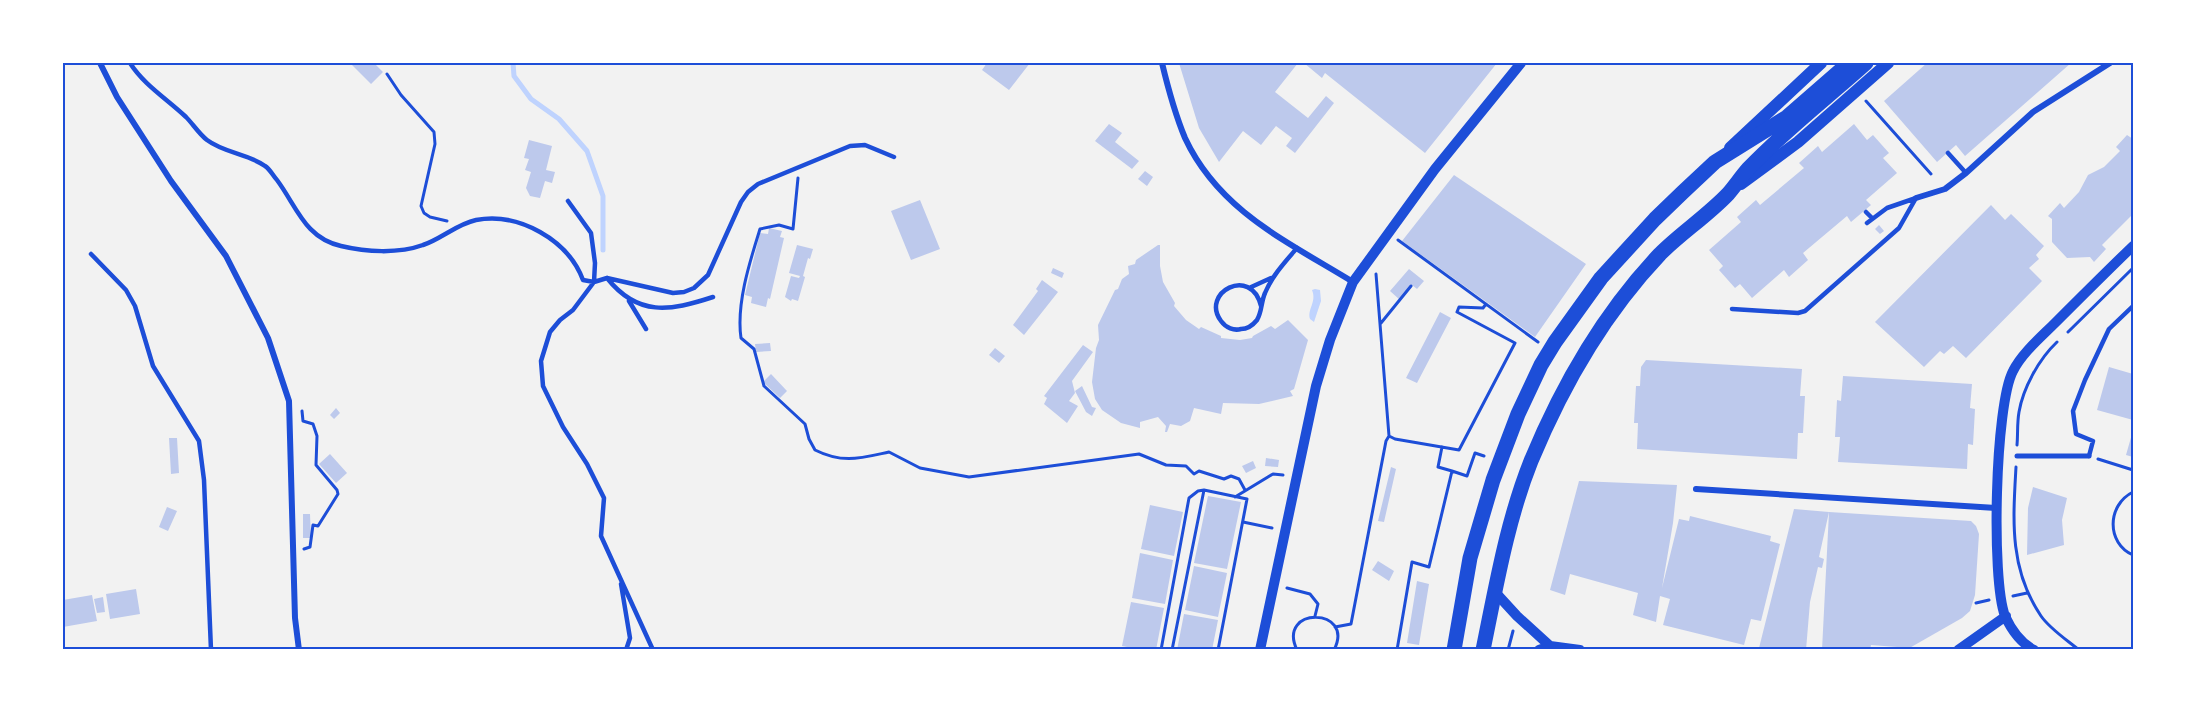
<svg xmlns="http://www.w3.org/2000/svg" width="2196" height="713" viewBox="0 0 2196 713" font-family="Manrope,sans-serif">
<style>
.water{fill:#bfd3fe}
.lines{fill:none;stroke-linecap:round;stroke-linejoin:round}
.stream{stroke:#bfd3fe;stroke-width:5}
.building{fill:#bdc9ec}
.path{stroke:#1d4ed8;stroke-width:3}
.service{stroke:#1d4ed8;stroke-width:4.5}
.pedestrian{stroke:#1d4ed8;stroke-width:5}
.minor{stroke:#1d4ed8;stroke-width:6}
.tertiary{stroke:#1d4ed8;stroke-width:10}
.secondary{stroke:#1d4ed8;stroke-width:12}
.primary{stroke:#1d4ed8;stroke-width:15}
.neatline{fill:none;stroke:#1d4ed8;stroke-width:2}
</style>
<rect width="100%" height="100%" fill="#f2f2f2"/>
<path class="water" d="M1315 289 1320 290 1321 301 1314 322 1310 319C1307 309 1317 302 1312 290Z"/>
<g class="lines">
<path class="stream" d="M513 63 514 76 531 99 559 119 587 151 603 196V250"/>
</g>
<path class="building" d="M350 63H374L383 72 371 84Z
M987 63H1030L1009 90 982 70Z
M1179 63H1298L1275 92 1308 118 1326 96 1334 103 1295 153 1286 146 1292 138 1276 126 1261 145 1243 131 1219 162 1199 128Z
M1304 63H1497L1425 153 1325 73 1322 78Z
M1927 63H2071L1965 156 1956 145 1937 162 1884 101Z
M1109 124 1122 133 1115 142 1139 161 1132 169 1095 141Z
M1854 124 1867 140 1873 135 1889 153 1883 158 1897 173 1866 200 1871 205 1851 222 1847 216 1803 253 1808 260 1789 277 1784 270 1752 298 1740 284 1735 288 1719 270 1723 266 1709 250 1741 222 1737 217 1756 200 1760 205 1804 168 1799 163 1818 146 1822 152Z
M2127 135 2133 139V214L2102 245 2106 249 2094 262 2090 257 2067 258 2052 242V219L2048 216 2060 203 2064 208 2079 192 2088 175 2104 167 2120 151 2116 147Z
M529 140 552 146 546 170 555 172 552 183 545 181 540 198 530 196 526 188 531 172 525 170 529 159 524 158Z
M1145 171 1153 177 1147 186 1138 179Z
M1454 175 1586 264 1535 337 1402 241Z
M920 200 940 249 911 260 891 211Z
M1991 205 2005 220 2011 214 2044 246 2036 255 2039 259 2029 268 2042 281 1966 358 1953 346 1944 354 1940 351 1924 367 1875 322Z
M1879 225 1884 231 1880 234 1875 229Z
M769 228 782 231 780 237 784 238 770 299 768 298 766 307 751 303 752 297 745 295 760 233 768 234Z
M797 245 813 249 810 259 808 258 803 276 805 277 798 301 792 299 791 301 785 297 791 276 799 278 800 276 789 273Z
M1158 245H1160V266L1163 282 1175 303 1174 306 1186 320 1199 329 1201 327 1221 336V338L1240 340 1252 338 1253 336 1271 326 1275 329 1288 320 1308 340 1294 389 1290 391 1293 396 1259 404 1223 403 1221 414 1194 408 1190 421 1181 426 1170 424 1167 432H1165L1166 426 1158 417 1140 422V428L1121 423 1102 410 1095 399 1092 382 1096 348 1099 340 1098 325 1115 290 1118 289 1122 279 1129 274 1128 266 1135 264 1136 260Z
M1053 268 1064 273 1062 278 1051 273Z
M1409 269 1424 281 1417 289 1412 285 1400 300 1390 291Z
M1042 280 1058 292 1024 335 1013 325 1038 291 1036 289Z
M1440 312 1451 318 1417 383 1406 378Z
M770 343 771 351 756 352 755 344Z
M1083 345 1093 352 1072 381 1075 393 1069 401 1078 406 1067 423 1044 404 1047 398 1044 396Z
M995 348 1005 356 999 363 989 355Z
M1646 360 1802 369 1800 396H1805L1803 433H1798L1797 459 1637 449 1638 423H1634L1636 386H1640L1641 367Z
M2109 367 2133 374V420L2097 410Z
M771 374 787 391 780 398 763 382Z
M1843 376 1972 384 1970 408 1975 409 1973 445 1968 444 1967 469 1838 462 1840 437H1835L1837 400 1841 401Z
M1082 386 1092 407 1096 408 1092 416 1086 412 1075 391Z
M336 408 340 413 334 419 330 415Z
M2132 434H2133V457L2126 455Z
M169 438H177L179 473 171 474Z
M330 454 347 473 336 483 319 464Z
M1266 458 1279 460 1278 467 1265 466Z
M1253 461 1256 468 1246 473 1242 466Z
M1391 467 1396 469 1384 522 1378 521Z
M1579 481 1677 485 1673 523 1662 588 1679 519 1689 521 1690 516 1771 536 1770 541 1780 544 1761 621 1751 619 1744 645 1663 625 1670 599 1660 596 1656 622 1633 615 1638 593 1570 574 1565 595 1550 590Z
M2033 487 2067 498 2062 520 2064 545 2027 555 2028 508Z
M1208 496 1241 502 1227 569 1194 563Z
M1150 505 1183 512 1174 556 1141 549Z
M167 507 177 511 168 531 159 527Z
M1794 509 1829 512 1819 557 1824 559 1822 568 1818 567 1810 602 1806 650 1759 648Z
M1829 512 1971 521 1976 526 1979 534 1975 595 1970 611 1962 618 1906 650H1897V647L1871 645 1870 650H1822Z
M303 514H310L311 538H303Z
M1140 553 1173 560 1165 604 1132 598Z
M1378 561 1394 571 1389 581 1372 570Z
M1194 566 1227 573 1218 617 1185 610Z
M1417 581 1429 584 1419 645 1407 643Z
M136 589 140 614 110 619 106 594Z
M92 595 97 621 63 627V600Z
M103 597 105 612 97 613 94 599Z
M1131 602 1164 608 1156 650H1142L1122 646Z
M1184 614 1218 620 1212 650H1177Z"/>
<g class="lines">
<path class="path" d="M387 74 401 95 434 132 435 144 421 206 424 213 430 217 447 221
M1866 101 1931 174
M798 178 793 229 779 225 760 229C750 261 736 304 741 338L754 349 764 386 805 424 809 439 815 450C843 464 861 458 889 452L920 468 969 477 1139 454 1166 465 1186 466 1194 474 1199 471 1224 479 1231 476 1239 479 1245 490
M1398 240 1538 342
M1376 274 1389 436 1395 439 1459 450 1515 343 1457 312 1459 307 1483 308 1486 304
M1381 323 1411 286
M2068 332 2133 268
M302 411 303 421 313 424 317 436 316 465 337 490 338 494 318 526 313 525 310 547 304 549
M2017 445C2018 434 2017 423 2019 412 2023 388 2039 359 2057 342
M1442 447 1438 467 1452 471
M2098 459 2133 470
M2016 467C2013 520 2009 569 2041 616 2050 629 2067 640 2079 650
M2133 492C2107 505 2106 543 2133 555
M1235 497 1273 474 1283 475
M1243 522 1272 528
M1287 588 1310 594 1318 604 1315 616
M2013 596 2027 593
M1976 603 1989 600
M1335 627 1351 624 1386 441 1389 436
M1161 650 1189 498 1198 491 1204 490 1247 499 1218 650
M1172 650 1204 490
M1297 650C1276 606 1356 607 1334 650
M1397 650 1412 562 1429 567 1452 471 1467 476 1475 453 1484 456
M1508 650 1513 631"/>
<path class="service" d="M130 63C144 85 167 99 186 117 193 124 199 134 207 140 224 153 249 154 265 166 270 169 273 176 277 180 297 207 305 238 341 246 366 252 398 254 423 245 441 239 457 224 476 220 519 212 568 240 583 280L594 282
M1948 153 1966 173
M568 201 591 233 595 263 594 282 607 278 673 293 684 292 694 288 708 275 741 202 748 192 758 184 850 146 865 145 894 157
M1866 212 1872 218
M1867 223 1887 208 1916 198
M91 254 126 290 135 306 153 366 199 441 204 480 211 650
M607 278C638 317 670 311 713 297
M594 282 573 310 560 320 550 332 541 361 543 386 563 427 587 464 604 498 601 536 653 650
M1249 288 1271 278
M629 301 646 329
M1261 306C1251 265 1200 293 1221 321 1226 328 1234 331 1241 329 1248 329 1253 325 1257 320 1262 312 1261 302 1265 293 1272 276 1285 262 1297 248
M1732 309 1798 313 1805 311 1899 228 1916 198
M2089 456 2093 441 2076 434 2073 411 2085 380 2109 329 2133 306
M621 584 630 638 626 650"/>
<path class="pedestrian" d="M2017 456H2089"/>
<path class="minor" d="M100 63 117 97 171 181 226 256 268 338 289 401 295 618 299 650
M1162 63C1168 88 1175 114 1185 138 1219 211 1288 242 1353 282
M1916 198 1945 189 1966 173 2033 112 2110 63
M1696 489 1996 508"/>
<path class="tertiary" d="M1495 592 1517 616 1550 646
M1260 650 1316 386 1330 340 1353 282 1435 169 1521 63
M1539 650 1550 646 1580 650
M1958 650 2006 616
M2034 650C2021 643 2011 629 2005 616 1991 579 1995 405 2013 371 2022 353 2041 337 2055 323 2081 297 2107 271 2133 246"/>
<path class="secondary" d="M1730 148 1821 63
M1741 184 1798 142 1888 63"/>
<path class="primary" d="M1454 650 1470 558 1493 480 1518 414 1541 365 1555 342 1601 278 1655 219 1683 192 1715 162 1787 117 1849 63
M1483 650C1496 587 1507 521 1531 461 1562 386 1604 313 1660 254 1681 233 1707 216 1728 194 1735 186 1741 177 1748 169 1784 131 1827 98 1866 63"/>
</g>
<rect width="2196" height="713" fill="none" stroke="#ffffff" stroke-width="129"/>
<rect x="64" y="64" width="2068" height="584" class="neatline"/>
</svg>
